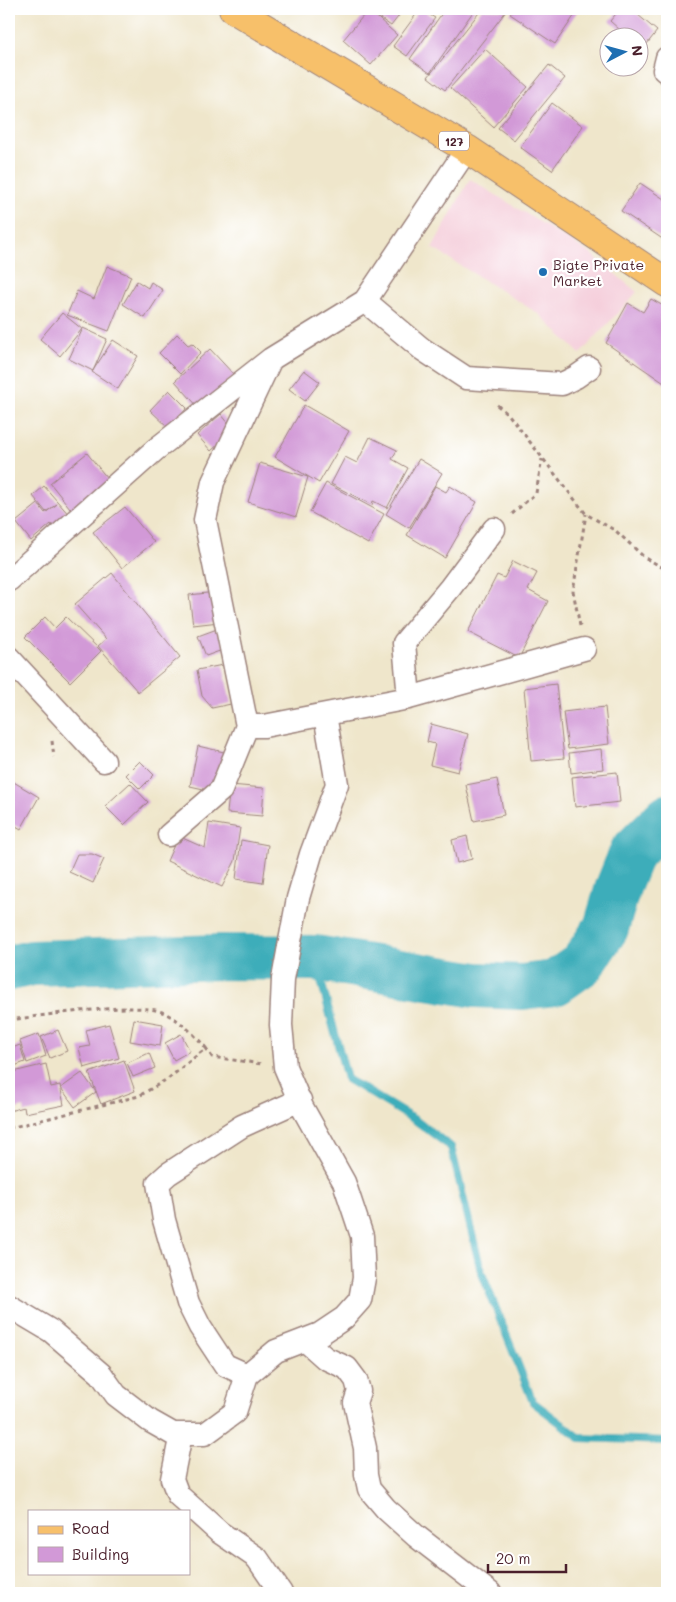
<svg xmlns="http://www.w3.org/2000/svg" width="676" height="1602" viewBox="0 0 676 1602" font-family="Mali,sans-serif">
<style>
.built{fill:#f5cfdb}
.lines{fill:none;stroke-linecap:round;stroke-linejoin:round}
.stream{stroke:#3eadba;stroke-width:8}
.river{stroke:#3eadba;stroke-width:46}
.building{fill:#d299d7}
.minor-casing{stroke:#9c827b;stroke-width:25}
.primary-casing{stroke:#9c827b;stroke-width:30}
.path{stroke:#9c827b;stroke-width:3;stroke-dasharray:4 4;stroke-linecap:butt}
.minor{stroke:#fff;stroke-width:22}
.primary{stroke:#f7c06b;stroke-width:28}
.poi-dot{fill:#1f6fb2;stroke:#fff;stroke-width:2}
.labels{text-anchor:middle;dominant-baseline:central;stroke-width:4.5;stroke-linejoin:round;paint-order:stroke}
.shield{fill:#fff;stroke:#80626b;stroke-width:1}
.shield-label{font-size:12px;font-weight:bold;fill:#4a1f2b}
.poi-label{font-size:14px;fill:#4a1f2b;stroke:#fff;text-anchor:start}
</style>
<rect width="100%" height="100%" fill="#fff"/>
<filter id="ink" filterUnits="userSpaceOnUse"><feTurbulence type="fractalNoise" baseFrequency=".02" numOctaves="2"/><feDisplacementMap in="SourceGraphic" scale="10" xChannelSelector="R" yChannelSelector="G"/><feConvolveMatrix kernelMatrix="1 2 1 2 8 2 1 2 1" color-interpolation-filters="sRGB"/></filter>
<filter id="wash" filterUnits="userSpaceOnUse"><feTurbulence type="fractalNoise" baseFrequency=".0096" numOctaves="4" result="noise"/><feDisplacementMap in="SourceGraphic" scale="20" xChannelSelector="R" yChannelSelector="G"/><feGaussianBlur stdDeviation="1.12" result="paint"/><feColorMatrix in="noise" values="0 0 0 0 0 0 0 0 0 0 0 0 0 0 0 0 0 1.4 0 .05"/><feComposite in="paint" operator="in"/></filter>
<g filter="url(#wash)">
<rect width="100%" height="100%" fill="#efe6cb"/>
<path class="built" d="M470 179 590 253 637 292 580 354 539 314 432 248Z"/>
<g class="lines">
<path class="stream" d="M315 958 347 1079 415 1120 451 1147 481 1271 533 1402 580 1438 667 1441"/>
<path class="river" d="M9 968 32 963 222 957 315 958 476 985 522 987 555 983 582 964 606 928 618 887 632 852 667 817"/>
</g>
<g id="blocks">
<path class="building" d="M369 9H404L391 26 371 12 397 35 371 65 343 40Z
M420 9 435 18 407 56 393 46Z
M445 9H475L430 73 410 59Z
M482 9 507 10 445 90 428 77Z
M514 9H579L555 44 510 14Z
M620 9H631L657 31 643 49 638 45V38H629L610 21Z
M485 49 528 87 493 127 450 88Z
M549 65 565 78 514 140 498 128Z
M552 103 583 126 552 170 520 147Z
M640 183 667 201V242L621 211Z
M107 266 131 276 109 331 67 315 77 291 94 299Z
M137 281 148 288 151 282 163 290 145 318 123 304Z
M651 299 667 308V385L606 343 628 303 643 312Z
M62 313 82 329 60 356 40 339Z
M83 328 107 339 93 371 69 359Z
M177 334 188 345 192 343 201 352 180 374 159 353Z
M113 340 138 356 118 389 92 372Z
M210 349 235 376 199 408 175 381Z
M304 370 320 382 305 401 289 389Z
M169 390 187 408 169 428 150 410Z
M304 405 349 431 319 483 275 457Z
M221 414 234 430 211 451 197 435Z
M370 437 397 450 392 459 408 468 387 508 373 501 372 505 331 484 345 457 357 463Z
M87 453 111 483 74 513 50 483Z
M419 459 442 473 409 528 386 514Z
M260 463 308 477 296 517 248 502Z
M326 483 384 514 368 544 310 512Z
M44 486 70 516 54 529 51 524 31 541 16 522 38 504 45 513 57 504 46 512 33 496Z
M435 486 446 492 450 486 477 502 445 558 407 535Z
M125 507 154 542 122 568 93 532Z
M513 561 537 573 528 590 548 601 519 658 468 632 497 575 504 578Z
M112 573 180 657 138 692 98 646 106 639 75 604Z
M216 592 219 622 193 625 189 595Z
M45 617 55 628 66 617 101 651 70 682 25 637Z
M217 629 225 649 206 656 198 636Z
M223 665 231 704 212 708 202 696 197 670Z
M556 684 564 758 531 761 524 688Z
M605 707 609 744 568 749 563 712Z
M431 724 468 734 458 772 430 765 435 744 427 742Z
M198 746 224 752 217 792 190 786Z
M601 749 603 769 571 773 569 753Z
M140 761 154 775 140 789 126 775Z
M617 772 620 802 575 807 572 777Z
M497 779 504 815 474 821 466 785Z
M12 781 39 797 21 829 9 822V786Z
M130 783 148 802 124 825 105 806Z
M230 785 264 788 262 816 227 813Z
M209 823 240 828 235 861 222 887 167 861 178 836 205 848Z
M467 836 472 859 457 863 452 840Z
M241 840 268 845 263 883 236 879Z
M77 854H92L104 859 93 883 69 872Z
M134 1019 163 1024 160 1046 130 1041Z
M109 1024 119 1058 84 1068 79 1048 90 1046 86 1030Z
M58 1030 67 1051 50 1058 41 1037Z
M39 1034 46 1056 27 1063 20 1041Z
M181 1034 190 1051 174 1060 165 1043Z
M9 1040 12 1048 20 1045 25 1062 9 1068Z
M149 1053 155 1068 133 1077 127 1063Z
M124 1060 135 1091 101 1104 89 1073Z
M46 1064 51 1087 60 1085 64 1105 25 1113 24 1107 9 1111V1073Z
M82 1073 96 1092 75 1107 61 1088Z"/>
</g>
</g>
<g filter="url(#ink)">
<use href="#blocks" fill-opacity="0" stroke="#9c827b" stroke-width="1"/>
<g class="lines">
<defs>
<path id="minor" d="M667 58 664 70 667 72
M365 301 422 349 466 378 562 384 576 377 589 368
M271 359 213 482 205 520 247 726H264L409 698 584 649
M9 580 155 450 271 359 365 301 467 149
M9 658 104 761
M409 698 404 643 450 588 494 529
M169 835 221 790 247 726
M9 1306 51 1331 101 1374 116 1395 150 1421 173 1434H205L235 1412 247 1375 276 1351 320 1334 344 1318 360 1300 364 1278 362 1236 344 1182 302 1107 285 1067 281 1025 283 979 298 898 311 854 337 784 325 715
M306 1341 325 1358 347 1368 356 1380 359 1391 355 1403 365 1448 366 1475 369 1489 386 1509 416 1536 490 1593
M247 1375 225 1365 200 1327 188 1303 164 1220 158 1183 168 1174 242 1126 300 1100
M181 1434 172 1479 178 1495 219 1532 257 1558 281 1593"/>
<path id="primary" d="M233 9 467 149 667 283"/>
</defs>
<use href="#minor" class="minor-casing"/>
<use href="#primary" class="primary-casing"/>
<path class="path" d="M497 405 509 415 586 514 616 531 644 557 667 570
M512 514 536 493 542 459
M580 626 573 591 586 514
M52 741 54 757
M9 1020C41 1016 135 1001 162 1012 179 1019 194 1034 206 1048
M9 1128 139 1096 169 1078 206 1048 212 1057 262 1064"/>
<use href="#minor" class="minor"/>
<use href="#primary" class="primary"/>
</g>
</g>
<circle class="poi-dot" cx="543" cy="272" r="5"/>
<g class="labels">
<rect class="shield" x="439" y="131.5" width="30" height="19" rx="4"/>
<g class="shield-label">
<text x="454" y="141">127</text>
</g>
<g class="poi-label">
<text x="553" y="264">Bigte Private<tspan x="553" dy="16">Market</tspan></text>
</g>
</g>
<rect width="676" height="1602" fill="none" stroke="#fff" stroke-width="30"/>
<rect x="28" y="1510" width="162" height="65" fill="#ffffff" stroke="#b7a5aa"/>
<rect x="38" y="1526" width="25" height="8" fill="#f7c06b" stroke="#b7a5aa"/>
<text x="72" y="1534" font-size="15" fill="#4a1f2b">Road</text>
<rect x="38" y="1547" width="25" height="15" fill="#d299d7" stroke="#b7a5aa"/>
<text x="72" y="1560" font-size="15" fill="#4a1f2b">Building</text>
<g transform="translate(624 52) rotate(84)"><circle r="24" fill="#ffffff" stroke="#b7a5aa"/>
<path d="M0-4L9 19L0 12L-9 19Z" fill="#1f6fb2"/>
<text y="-8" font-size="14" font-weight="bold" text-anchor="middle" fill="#4a1f2b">N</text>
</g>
<path d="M488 1564v8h78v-8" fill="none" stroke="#4a1f2b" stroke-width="2.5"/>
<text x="496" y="1564" font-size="15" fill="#4a1f2b" stroke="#ffffff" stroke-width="4" paint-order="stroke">20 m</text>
</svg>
